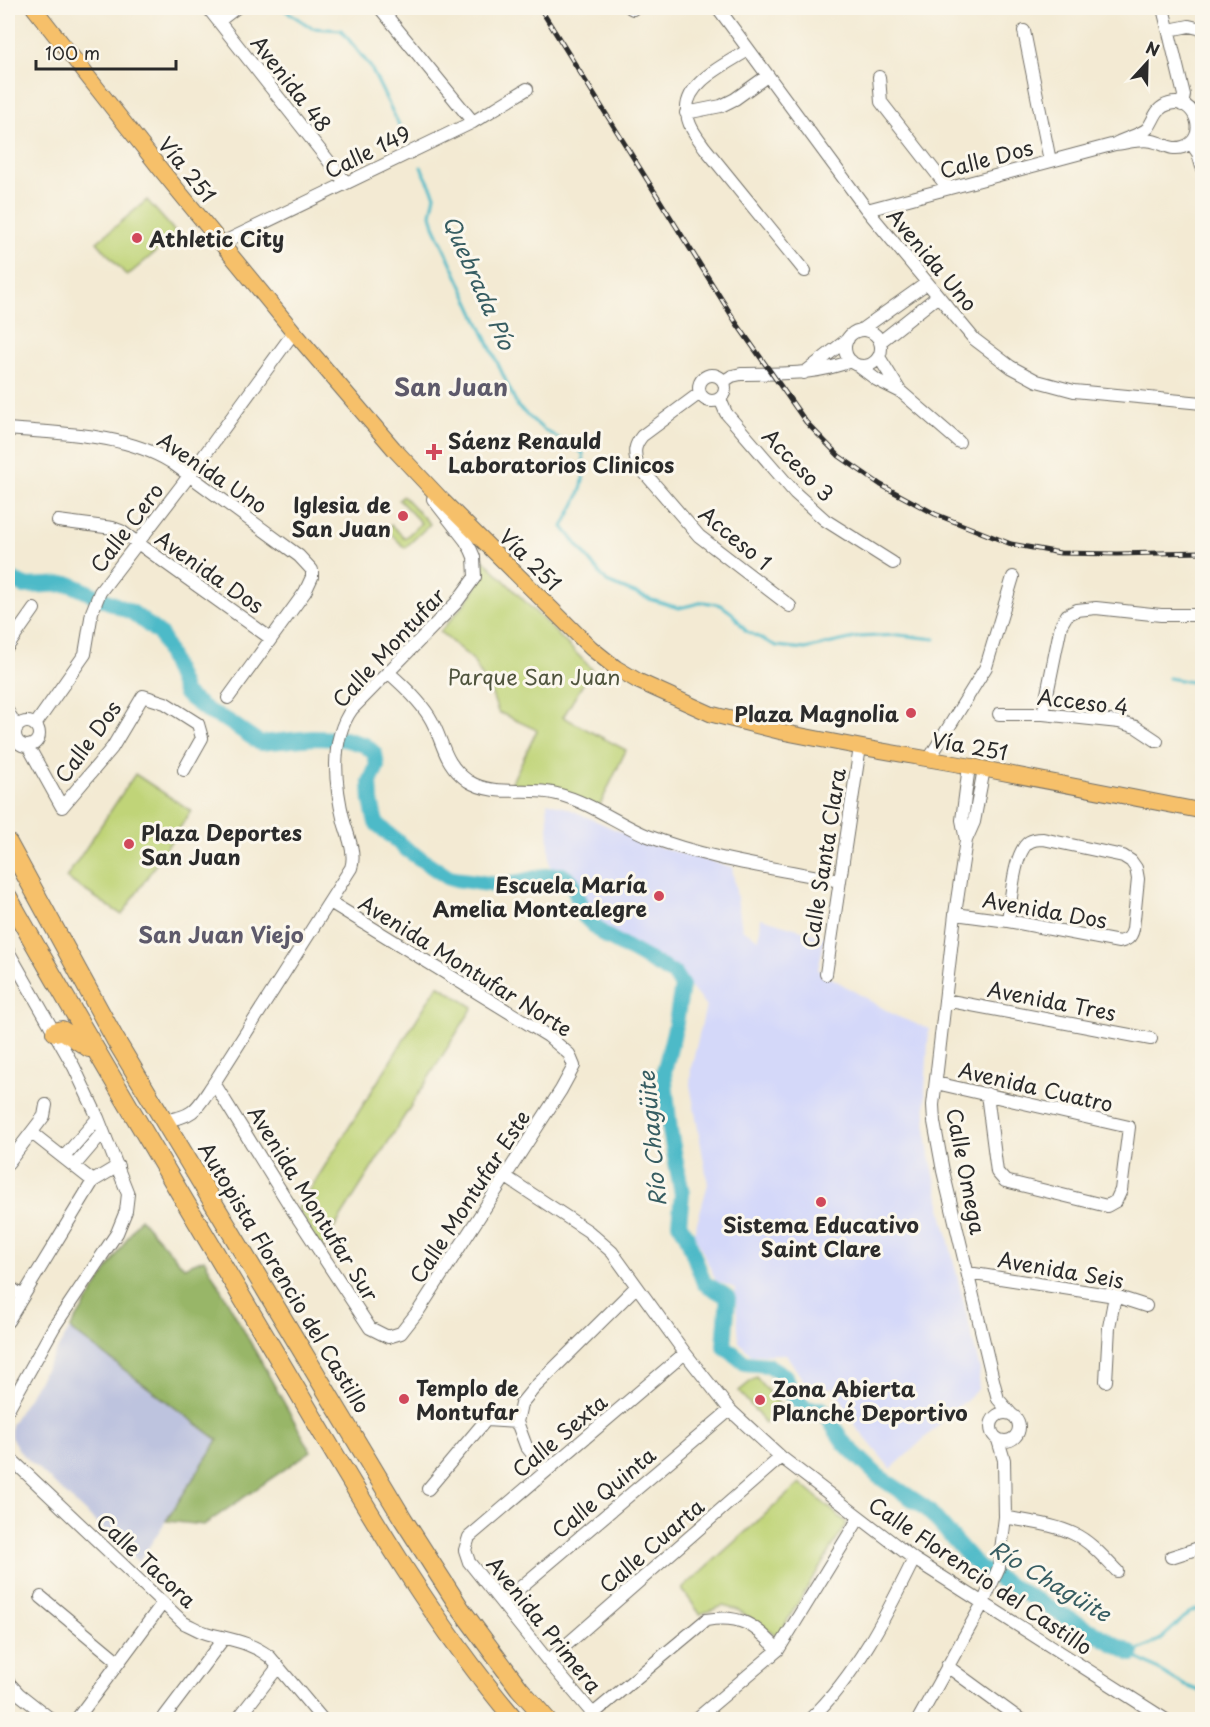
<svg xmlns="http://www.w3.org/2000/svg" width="1210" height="1727" viewBox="0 0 1210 1727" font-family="'Playpen Sans',sans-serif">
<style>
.built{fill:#d4d8f9}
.industrial{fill:#bdc3de}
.green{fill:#c0d478;stroke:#768052;stroke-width:1.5}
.forest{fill:#98b668;stroke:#62704a;stroke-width:1.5}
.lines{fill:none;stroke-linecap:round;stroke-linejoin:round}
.stream{stroke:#4dbac8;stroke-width:3}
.river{stroke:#4dbac8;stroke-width:16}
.minor-casing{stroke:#716e66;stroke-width:14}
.major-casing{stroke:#716e66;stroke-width:17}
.highway-casing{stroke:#716e66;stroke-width:20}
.minor{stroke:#fff;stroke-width:12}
.major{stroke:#f6c06b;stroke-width:15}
.highway{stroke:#f6c06b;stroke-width:18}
.rail-casing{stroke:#2b2b2b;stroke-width:5}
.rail{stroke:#fbf7ec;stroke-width:3;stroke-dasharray:9;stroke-linecap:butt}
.poi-dot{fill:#d1495b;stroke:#fbf7ec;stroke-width:2}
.labels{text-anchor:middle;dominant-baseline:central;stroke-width:6;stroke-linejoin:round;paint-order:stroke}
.street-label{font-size:21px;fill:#2b2b2b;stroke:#fbf7ec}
.poi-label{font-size:21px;font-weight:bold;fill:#2b2b2b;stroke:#fbf7ec;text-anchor:start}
.park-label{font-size:21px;fill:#50553e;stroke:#fbf7ec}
.water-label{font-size:22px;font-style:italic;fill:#375d62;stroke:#fbf7ec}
.neighbourhood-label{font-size:22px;font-weight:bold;fill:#5e5a6b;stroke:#fbf7ec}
.quarter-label{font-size:24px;font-weight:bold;fill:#5e5a6b;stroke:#fbf7ec}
</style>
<rect width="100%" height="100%" fill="#fbf7ec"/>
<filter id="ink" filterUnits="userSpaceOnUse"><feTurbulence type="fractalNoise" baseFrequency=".0167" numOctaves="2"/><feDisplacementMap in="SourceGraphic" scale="12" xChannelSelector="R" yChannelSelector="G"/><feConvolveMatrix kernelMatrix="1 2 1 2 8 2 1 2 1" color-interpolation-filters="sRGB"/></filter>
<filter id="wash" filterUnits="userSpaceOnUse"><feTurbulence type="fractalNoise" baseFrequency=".008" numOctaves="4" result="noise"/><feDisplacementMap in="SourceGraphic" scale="24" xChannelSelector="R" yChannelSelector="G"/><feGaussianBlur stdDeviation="1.35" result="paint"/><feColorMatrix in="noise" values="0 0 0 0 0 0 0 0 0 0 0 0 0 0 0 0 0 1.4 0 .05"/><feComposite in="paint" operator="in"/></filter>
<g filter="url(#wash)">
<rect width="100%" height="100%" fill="#f3ead3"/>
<path class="built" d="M547 802 567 808 648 844 732 867 742 929 759 939 761 918 825 937 818 970 896 1016 929 1029 925 1090 927 1142 944 1221 980 1370 978 1389 891 1469 857 1428 834 1387 811 1393 786 1354 751 1355 739 1342 735 1288 716 1281 694 1233 708 1184 690 1085 691 1068 706 1006 670 963 615 934 589 913 575 879 563 872 550 870Z"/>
<path class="industrial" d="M70 1329 218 1441 139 1562 20 1452 11 1437V1425Z"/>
<path class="green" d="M147 200 177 234 127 276 97 242Z
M403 496 430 524 405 548 387 530 391 525 405 538 421 523 399 500Z
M478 554 592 669 563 717 626 750 598 809 542 786 511 784 537 730 498 712 492 694 472 659 440 632C452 617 479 592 481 573 482 567 479 560 478 554Z
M135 774 191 811 122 915 66 878Z
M438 985 473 1007 321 1249 298 1209Z
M756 1377 782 1408 765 1423 739 1391Z
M800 1483 847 1523 778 1636 738 1610 723 1606 700 1614 682 1589Z"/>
<path class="forest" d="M140 1218 184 1267 204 1259 311 1451 204 1525 166 1521 218 1440 70 1329Z"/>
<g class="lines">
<path class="stream" d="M282 8 312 28 341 30 370 66 407 141
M421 167 435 195 431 214 434 226 518 407 543 429 583 453C587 489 578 496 563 527L607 582 652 600 679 608 704 602 721 605 732 613 746 631 776 646 805 649 859 637 899 635 935 639
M1169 678 1202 684
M1132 1654 1161 1639 1189 1613 1202 1607
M1133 1655 1184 1685 1202 1692"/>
<path class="river" d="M8 577 24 586 70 584 133 613 161 635 185 694 209 712 228 721 260 743 313 738 344 739 365 745 375 754 377 766 370 782 371 801 376 823 406 849 449 878 502 886 545 876 562 875 572 882 584 916 604 935 674 974 682 986 675 1028 664 1072 670 1131 682 1194 679 1223 686 1234 704 1283 728 1297 724 1346 745 1363 767 1365 785 1376 790 1393 806 1409H822L844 1443 878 1476 926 1508 979 1568 1132 1654"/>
</g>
</g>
<g filter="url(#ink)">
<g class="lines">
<defs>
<path id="minor" d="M208 8 346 183
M380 8 473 122
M631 8 633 9
M718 8 867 210 974 339 1011 367 1037 381 1074 391 1202 403
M1163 8 1184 95 1182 105
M219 21 236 8
M1169 30 1189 26 1202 29
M1024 31 1050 161
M748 50C727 64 685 82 687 111 687 125 697 137 705 148L805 271
M879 77 881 102 948 188
M686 113 721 106 735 99 767 76
M1191 143 1198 153 1202 167
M867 210 1115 144C1123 139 1143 134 1148 128 1155 119 1155 108 1169 104 1196 96 1210 139 1183 147 1170 151 1164 143 1152 141 1141 138 1126 143 1115 144
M222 243 473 122 527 89
M861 330 927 283
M845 348a18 18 0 1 1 36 0a18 18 0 1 1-36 0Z
M880 342 938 296
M879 357 900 391 959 442
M857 365 877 380 899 391
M804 373 848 339
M699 388a13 13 0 1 1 26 0a13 13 0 1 1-26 0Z
M724 381 732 376 741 374C781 373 812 376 851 361
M700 393 642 436C634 446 634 452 637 464L699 536 790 606
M720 399 726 413 795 493 825 520 893 563
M8 429C62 434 123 433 171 462L299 556 312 570V577L305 592 228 698
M58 521 113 528 121 531 270 638
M8 646 34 609
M389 673C404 686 418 699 429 716 444 740 442 763 468 781 495 798 528 786 557 794 590 802 618 824 648 836 709 860 775 868 839 881
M8 712 17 727
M999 714H1043L1119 722 1136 727 1157 741
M1043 714 1061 625 1067 615 1077 610 1096 608 1161 615H1202
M15 734a12 12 0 1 1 24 0a12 12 0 1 1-24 0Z
M35 725 85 654 92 612 100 592 189 476 294 332
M28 746 62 807 112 748 143 696 165 703 198 724 202 738 184 770
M929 759 986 667 1013 577
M984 769 974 822 966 840 955 914 933 1105 934 1122 943 1171 994 1384 998 1399 1012 1415
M966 840 962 820 969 766
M955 914 1008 921 1119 942C1127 940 1131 938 1133 929L1138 879 1136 868 1131 861 1123 856 1043 839C1038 839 1034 839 1029 842 1013 853 1011 903 1008 921
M8 951 74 1067 98 1118 128 1194 126 1211 117 1233 54 1327 8 1409
M826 974 860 747
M945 1000 1151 1039
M214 1083 292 1209 370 1328 388 1337 401 1333 419 1310 561 1090 574 1066 569 1054 548 1036 330 902
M936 1083 1129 1127 1121 1190 1116 1201 1107 1206 1005 1181 997 1172 987 1094
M165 1120C196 1117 198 1106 214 1083L351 868C356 854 348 836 344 822 335 786 329 741 352 709L456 603 475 577 474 557 471 550 465 540 433 499
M32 1133 93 1181
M64 1157 98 1118
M8 1163 44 1116 46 1105
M74 1166 103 1132
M506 1177 588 1231 612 1252 685 1353 730 1410 781 1457 914 1559 1166 1720
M968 1273 1115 1296 1146 1306
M8 1281 11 1288 22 1296
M8 1321 93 1181 118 1166
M1106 1381 1109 1327 1115 1296
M991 1427a14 14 0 1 1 28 0a14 14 0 1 1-28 0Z
M517 1422 526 1446 546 1471
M8 1456 184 1623C191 1626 199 1631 206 1633 230 1640 249 1641 270 1657L323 1720
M428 1489 486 1420 517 1422 521 1404 534 1388 636 1287
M1005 1517C1028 1522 1053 1524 1074 1534 1091 1542 1104 1558 1117 1571
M1171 1557 1202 1547
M41 1597 119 1662
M502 1603 730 1410
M548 1661 781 1457
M947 1666 1021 1720
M8 1682 19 1694 52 1720
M593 1714 706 1620C740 1614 756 1625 778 1650
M76 1720 162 1604
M162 1720 224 1638
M237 1720 278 1667
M598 1720 548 1661 469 1562 465 1550 469 1537 685 1353
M695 1720 778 1650 859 1518
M809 1720C856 1676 886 1616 914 1559
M918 1720 983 1603 999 1567 1005 1517 1004 1460 998 1440"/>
<path id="major" d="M34 8 162 171 294 332 394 449 442 500 591 648 616 668 638 681 711 714 782 732 860 747 969 766 1202 811"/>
<path id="highway" d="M8 843 115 1039 403 1519 460 1608 519 1688 547 1720
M8 897C95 1052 187 1205 278 1358 351 1481 422 1610 515 1720
M55 1032 62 1030 89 1048"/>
</defs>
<use href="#minor" class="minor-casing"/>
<use href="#major" class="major-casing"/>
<use href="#highway" class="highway-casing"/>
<use href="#minor" class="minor"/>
<use href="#major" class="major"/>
<use href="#highway" class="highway"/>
<defs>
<path id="rail" d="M540 8 737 324 806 422 839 456 881 485 935 514 1011 544 1060 553 1117 554 1202 552"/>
</defs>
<use href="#rail" class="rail-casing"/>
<use href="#rail" class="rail"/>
</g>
</g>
<g class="poi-dot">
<circle cx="137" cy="238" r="6"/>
<path d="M431 443h6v6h6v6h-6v6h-6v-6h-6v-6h6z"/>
<circle cx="403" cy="516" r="6"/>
<circle cx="911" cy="713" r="6"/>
<circle cx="129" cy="844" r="6"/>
<circle cx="659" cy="896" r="6"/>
<circle cx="821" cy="1202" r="6"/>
<circle cx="404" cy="1399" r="6"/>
<circle cx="760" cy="1400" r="6"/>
</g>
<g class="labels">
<g class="street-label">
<text transform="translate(292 83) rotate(52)">Avenida 48</text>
<text transform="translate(367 151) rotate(-26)">Calle 149</text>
<text transform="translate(986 158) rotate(-15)">Calle Dos</text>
<text transform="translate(188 169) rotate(51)">Vía 251</text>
<text transform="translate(933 259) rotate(50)">Avenida Uno</text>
<text transform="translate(799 464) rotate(46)">Acceso 3</text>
<text transform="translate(213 472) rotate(34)">Avenida Uno</text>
<text transform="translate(126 527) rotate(-53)">Calle Cero</text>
<text transform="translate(736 537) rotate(40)">Acceso 1</text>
<text transform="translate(531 559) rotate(45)">Vía 251</text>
<text transform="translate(210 571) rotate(35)">Avenida Dos</text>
<text transform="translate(388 647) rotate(-47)">Calle Montufar</text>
<text transform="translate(1083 701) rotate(7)">Acceso 4</text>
<text transform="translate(87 741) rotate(-54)">Calle Dos</text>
<text transform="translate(970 745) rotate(10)">Vía 251</text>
<text transform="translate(823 858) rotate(-81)">Calle Santa Clara</text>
<text transform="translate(1045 909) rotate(10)">Avenida Dos</text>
<text transform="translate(466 965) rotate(32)">Avenida Montufar Norte</text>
<text transform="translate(1052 1000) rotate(11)">Avenida Tres</text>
<text transform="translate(1036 1086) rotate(13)">Avenida Cuatro</text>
<text transform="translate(967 1171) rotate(79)">Calle Omega</text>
<text transform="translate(469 1196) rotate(-57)">Calle Montufar Este</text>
<text transform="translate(314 1203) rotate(58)">Avenida Montufar Sur</text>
<text transform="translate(1061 1269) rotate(10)">Avenida Seis</text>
<text transform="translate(285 1277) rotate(59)">Autopista Florencio del Castillo</text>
<text transform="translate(559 1435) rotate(-40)">Calle Sexta</text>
<text transform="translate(603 1492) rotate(-40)">Calle Quinta</text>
<text transform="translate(651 1545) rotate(-41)">Calle Cuarta</text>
<text transform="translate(147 1560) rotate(43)">Calle Tacora</text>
<text transform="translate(981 1575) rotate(34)">Calle Florencio del Castillo</text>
<text transform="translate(545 1624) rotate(51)">Avenida Primera</text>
</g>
<g class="poi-label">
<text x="149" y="238">Athletic City</text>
<text x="448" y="440">Sáenz Renauld<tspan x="448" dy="24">Laboratorios Clinicos</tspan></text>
<text x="391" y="504" text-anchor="end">Iglesia de<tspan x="391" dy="24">San Juan</tspan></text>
<text x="899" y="713" text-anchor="end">Plaza Magnolia</text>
<text x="141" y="832">Plaza Deportes<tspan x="141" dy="24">San Juan</tspan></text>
<text x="647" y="884" text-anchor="end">Escuela María<tspan x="647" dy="24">Amelia Montealegre</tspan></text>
<text x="821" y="1224" text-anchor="middle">Sistema Educativo<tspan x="821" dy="24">Saint Clare</tspan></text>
<text x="416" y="1387">Templo de<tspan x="416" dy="24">Montufar</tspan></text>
<text x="772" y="1388">Zona Abierta<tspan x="772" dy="24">Planché Deportivo</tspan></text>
</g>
<g class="park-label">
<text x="534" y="676">Parque San Juan</text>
</g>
<g class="water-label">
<text transform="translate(480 282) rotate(66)">Quebrada Pío</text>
<text transform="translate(651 1139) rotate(-95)">Río Chagüite</text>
<text transform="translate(1051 1580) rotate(31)">Río Chagüite</text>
</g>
<g class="neighbourhood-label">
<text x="221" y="933">San Juan Viejo</text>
</g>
<g class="quarter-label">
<text x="451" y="386">San Juan</text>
</g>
</g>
<rect width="1210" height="1727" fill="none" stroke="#fbf7ec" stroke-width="30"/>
<g transform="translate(1147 63) rotate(22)" stroke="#fbf7ec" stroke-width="4.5" paint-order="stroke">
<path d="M0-4.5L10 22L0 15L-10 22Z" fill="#2b2b2b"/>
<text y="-9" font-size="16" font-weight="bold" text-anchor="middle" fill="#2b2b2b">N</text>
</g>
<path d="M36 60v9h140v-9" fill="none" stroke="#2b2b2b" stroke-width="3"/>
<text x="45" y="60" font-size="18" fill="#2b2b2b" stroke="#fbf7ec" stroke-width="4.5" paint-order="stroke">100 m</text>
</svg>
